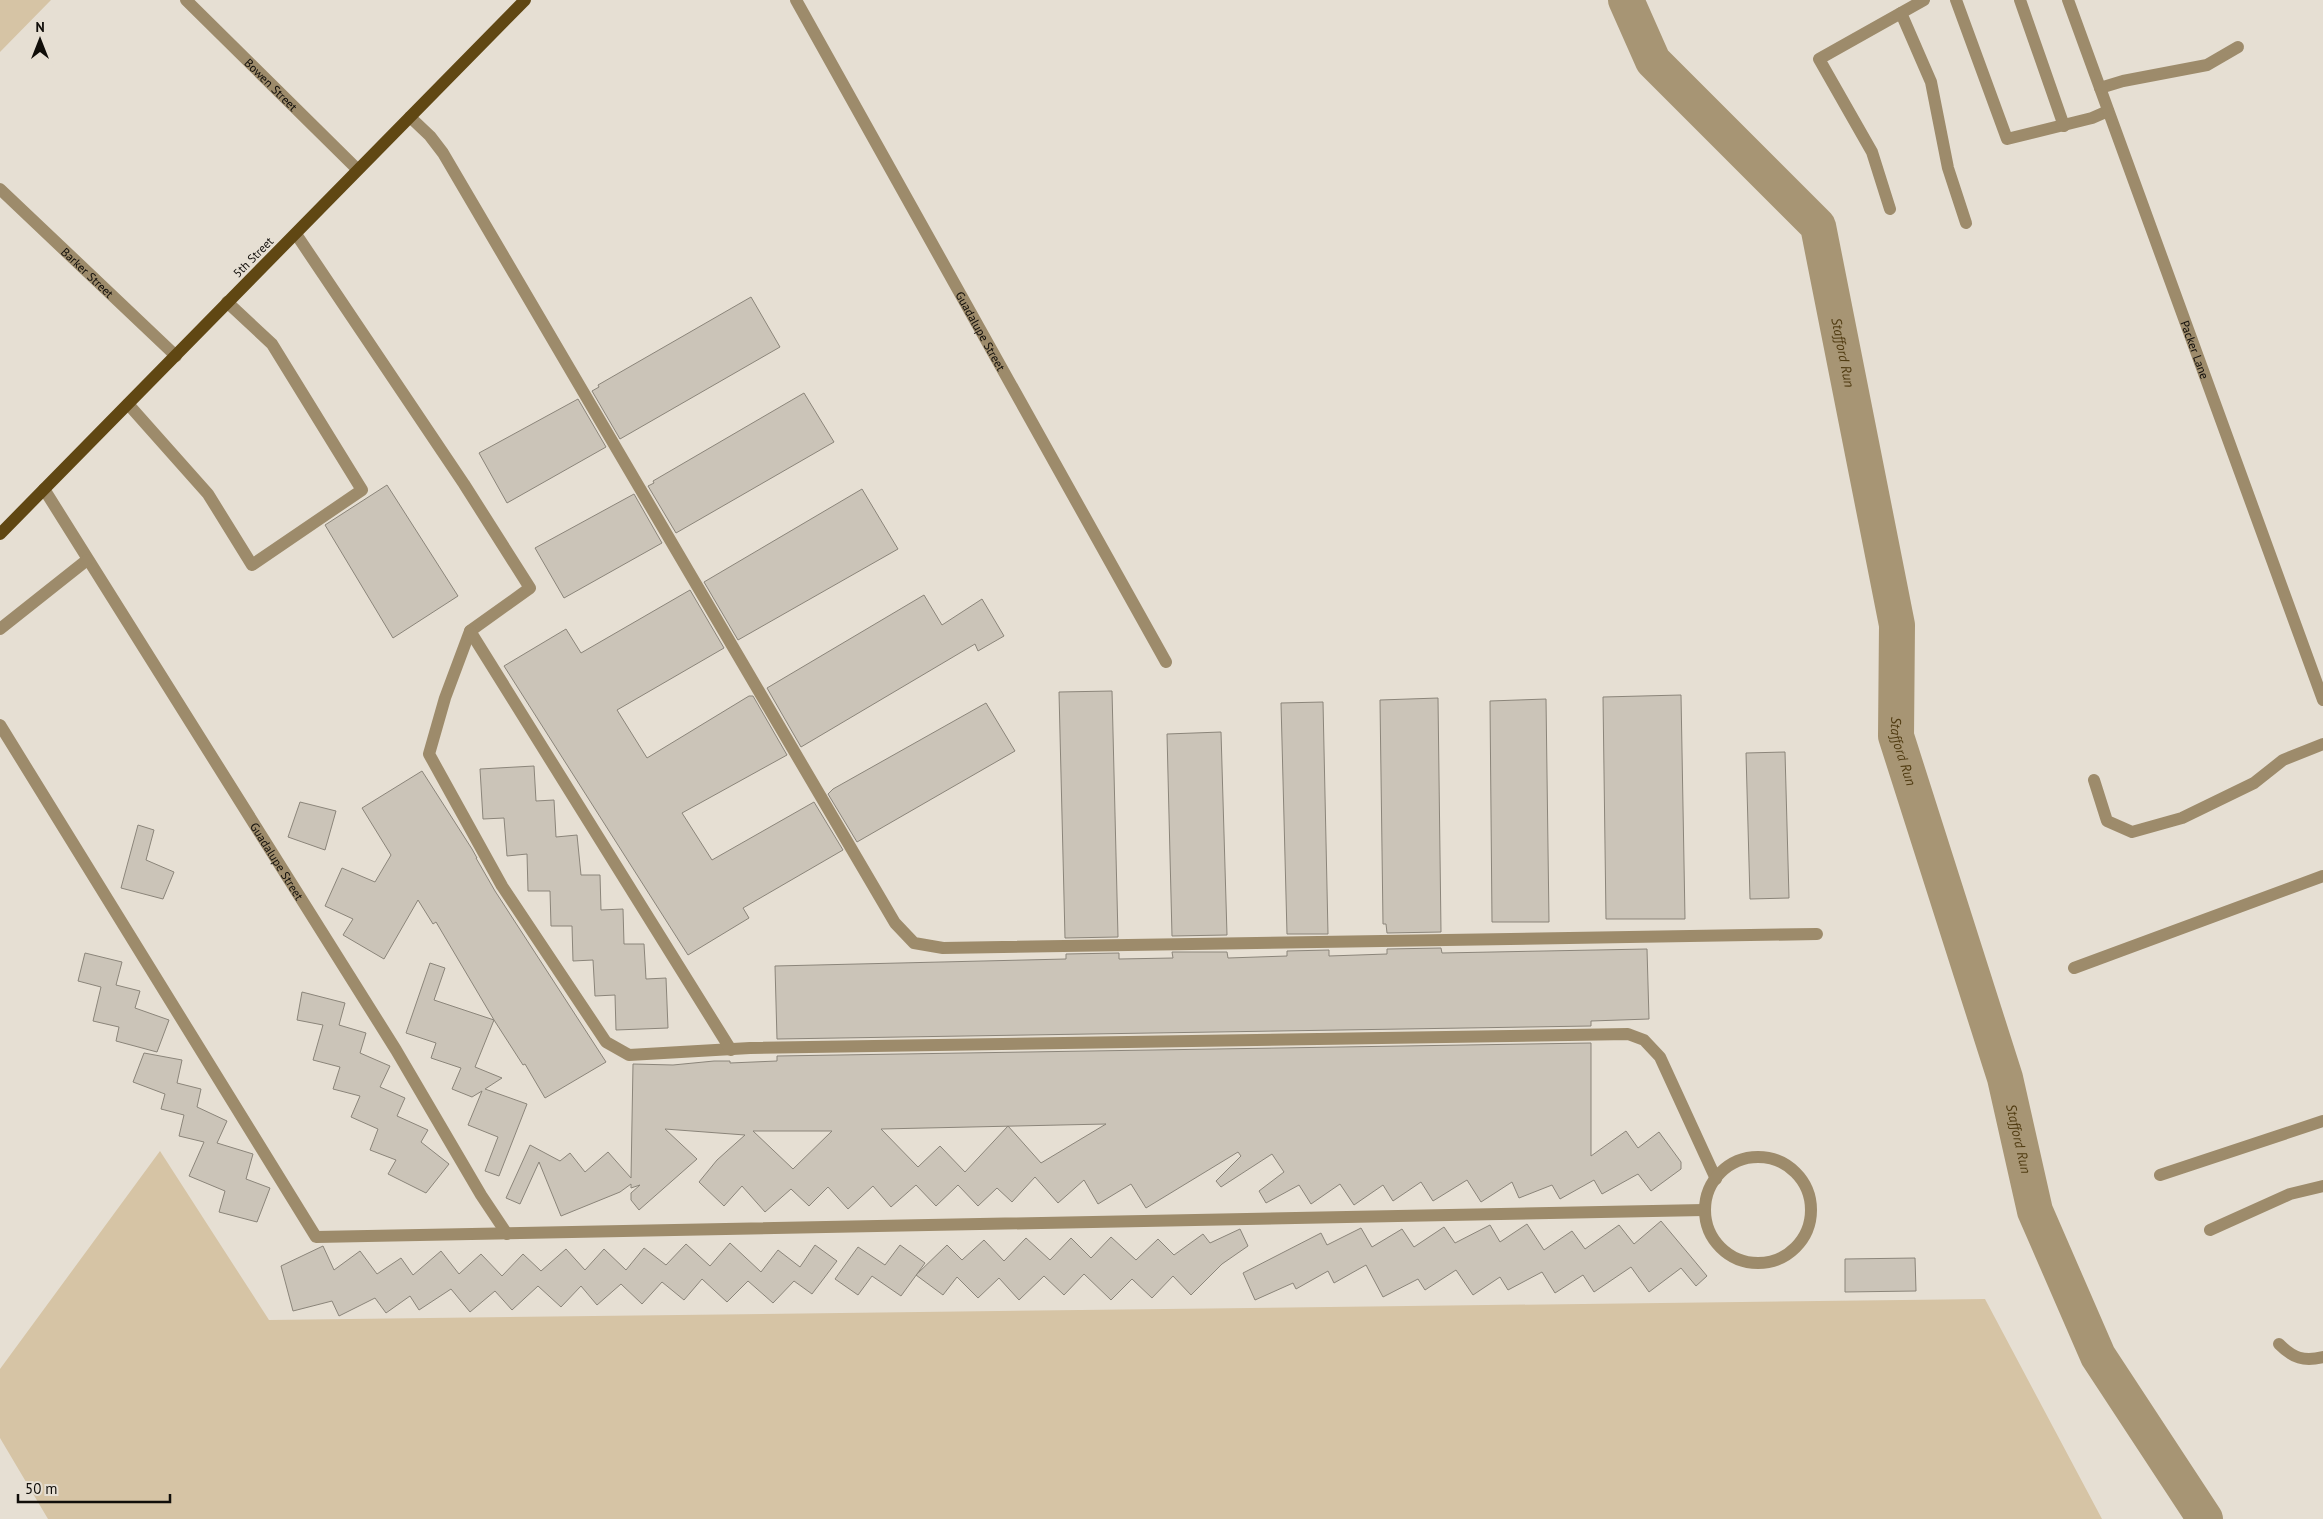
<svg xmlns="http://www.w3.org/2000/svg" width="2323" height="1519" viewBox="0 0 2323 1519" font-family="'PT Sans',sans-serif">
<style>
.green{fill:#d6c4a5}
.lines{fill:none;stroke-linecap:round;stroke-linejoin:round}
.river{stroke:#a79574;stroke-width:36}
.building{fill:#cbc4b8;stroke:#8b857a;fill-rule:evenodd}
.minor{stroke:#9d8b6b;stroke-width:12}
.major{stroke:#604713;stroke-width:12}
.labels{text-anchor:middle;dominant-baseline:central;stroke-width:4.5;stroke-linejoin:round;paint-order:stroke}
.street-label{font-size:12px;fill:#110e0a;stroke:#e6dfd3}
.water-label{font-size:14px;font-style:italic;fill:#503b11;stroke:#e6dfd3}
</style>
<rect width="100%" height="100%" fill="#e6dfd3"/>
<path class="green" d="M0 0H51L0 52Z
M160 1151 269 1320 1985 1299 2102 1519H48L0 1438V1369Z"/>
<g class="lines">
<path class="river" id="s1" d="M1626 0 1653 61 1818 226 1897 625 1896 736 2005 1078 2035 1211 2098 1356 2205 1519"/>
</g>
<path class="building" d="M751 297 780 347 620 439 592 391 599 387 598 385Z
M804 393 834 442 676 533 648 486 654 483 653 481Z
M578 399 606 447 507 503 479 453Z
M387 485 458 596 393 638 325 525Z
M862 489 898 549 738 640 704 582Z
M634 494 662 543 564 598 535 548Z
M690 590 724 648 617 710 647 758 749 696H753L787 755 682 813 712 860 814 802 843 850 743 908 749 918 688 955 504 666 566 629 581 653Z
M924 595 942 625 982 599 1004 636 978 651 975 644 801 747 767 688Z
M1112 691 1118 937 1065 938 1059 692Z
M1681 695 1685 919H1606L1603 697Z
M1438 698 1441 932 1387 933 1386 924H1383L1380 700Z
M1546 699 1549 922H1492L1490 701Z
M1323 702 1328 934H1287L1281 703Z
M986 703 1015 751 857 842 828 794 833 789Z
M1221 732 1227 935 1172 936 1167 734Z
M1785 752 1789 898 1750 899 1746 753Z
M534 766 536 801 554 800 556 837 577 835 581 875H600L601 910 623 909 624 944H644L646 979 666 978 668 1028 616 1030 615 995 595 996 593 960 573 961 572 926H551L550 891H528L527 854 507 856 504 818 483 819 480 769Z
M422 771 472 849 477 858H476L495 891 606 1062 545 1098 525 1064 523 1065 494 1020 475 1067 502 1078 485 1089 527 1104 499 1176 485 1171 498 1137 468 1125 482 1091 472 1097 452 1089 461 1068 431 1058 436 1043 406 1033 430 963 445 968 434 1000 494 1020 436 922 433 924 418 900 384 959 343 935 353 919 325 906 342 868 375 882 391 855 362 808Z
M300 802 336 811 325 850 288 837Z
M138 825 154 830 146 860 174 872 163 899 121 888Z
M1441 948 1442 953 1647 949 1649 1019 1591 1021V1026L777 1039 775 966 1066 959V954L1119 953V959L1173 958 1172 952H1227L1228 958 1287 956V951L1329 950V956L1387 954V949Z
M85 953 122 962 116 985 140 991 135 1008 169 1020 157 1052 116 1041 119 1027 93 1021 101 987 78 981Z
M302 992 345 1003 339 1025 366 1033 360 1053 390 1066 380 1087 405 1098 397 1116 428 1130 421 1142 449 1164 426 1193 388 1174 396 1160 370 1150 378 1129 351 1117 360 1096 333 1089 340 1067 313 1060 323 1025 297 1020Z
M1591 1043V1156L1626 1131 1638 1148 1659 1132 1681 1162V1169L1651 1191 1638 1174 1602 1194 1594 1180 1560 1199 1552 1185 1519 1198 1512 1182 1481 1202 1467 1180 1433 1201 1421 1182 1393 1201 1383 1185 1354 1205 1340 1184 1311 1204 1299 1185 1266 1203 1259 1191 1284 1172 1272 1154 1221 1187 1216 1181 1241 1156 1238 1152 1146 1208 1131 1184 1098 1204 1084 1180 1058 1203 1035 1177 1012 1202 997 1188 978 1206 958 1185 936 1206 916 1185 891 1207 873 1186 848 1209 828 1187 809 1206 791 1189 765 1212 742 1186 724 1206 699 1182 717 1160 745 1135 665 1129 697 1159 639 1210 631 1200V1193L640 1185 631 1188V1184L620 1192 561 1216 539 1162 520 1204 506 1198 530 1145 560 1161 570 1153 585 1172 608 1152 631 1178 633 1064 673 1065 714 1061H730V1063L777 1061V1056ZM1106 1124 1041 1163 1008 1126 965 1172 940 1146 918 1167 881 1129ZM753 1131H832L793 1169Z
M144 1053 182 1060 177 1083 201 1089 197 1107 227 1121 217 1143 253 1154 246 1179 270 1188 257 1222 219 1212 225 1191 189 1176 204 1142 179 1136 184 1115 161 1109 165 1094 133 1082Z
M1661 1221 1707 1276 1696 1286 1681 1268 1649 1292 1631 1267 1594 1292 1583 1275 1555 1293 1542 1272 1508 1290 1500 1277 1473 1295 1456 1270 1425 1290 1418 1279 1383 1297 1366 1265 1334 1283 1328 1271 1296 1289 1293 1283 1255 1300 1243 1273 1321 1233 1327 1245 1361 1228 1372 1247 1402 1229 1414 1247 1444 1227 1455 1243 1490 1225 1500 1242 1527 1224 1544 1250 1572 1231 1585 1249 1619 1225 1634 1244Z
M1240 1229 1248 1246 1222 1264 1191 1295 1173 1276 1152 1298 1132 1279 1111 1300 1084 1274 1064 1295 1044 1276 1019 1300 999 1278 978 1298 957 1277 943 1295 916 1275 947 1245 962 1260 984 1240 1004 1261 1026 1238 1050 1260 1071 1238 1091 1258 1111 1237 1136 1260 1158 1239 1174 1255 1203 1234 1210 1243Z
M730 1243 761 1272 778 1250 800 1267 815 1245 837 1261 812 1294 794 1281 773 1303 748 1281 727 1302 702 1279 684 1300 662 1282 642 1304 621 1284 597 1305 581 1286 561 1307 538 1286 512 1310 495 1291 470 1312 451 1289 419 1310 410 1296 386 1313 375 1298 339 1316 332 1301 293 1311 281 1266 323 1246 334 1270 360 1251 377 1274 401 1258 413 1275 441 1251 459 1274 481 1254 502 1276 523 1254 541 1271 566 1249 585 1270 604 1249 626 1270 644 1248 666 1265 686 1244 710 1266Z
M900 1245 925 1263 901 1296 872 1276 858 1295 835 1279 858 1247 885 1265Z
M1915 1258 1916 1291 1845 1292V1259Z"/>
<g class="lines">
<g class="minor">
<path id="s2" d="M186 0 357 169"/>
<path id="s3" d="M796 0 1166 662"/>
<path d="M1956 0 2007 139 2092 118 2108 111"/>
<path d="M2020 0 2064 126"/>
<path id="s4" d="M2068 0 2323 700"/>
<path d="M1901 13 1931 82 1948 168 1966 223"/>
<path d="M2100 88 2123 81 2207 65 2238 47"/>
<path d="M410 117 430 136 443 153 895 923 914 943 943 948 1817 934"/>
<path id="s5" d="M0 189 176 356"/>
<path d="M1890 209 1872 152 1819 59 1924 0"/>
<path d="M296 234 464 484 530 588 470 631 445 698 429 754 502 886 606 1042 629 1055 750 1048 1628 1034 1644 1040 1660 1057 1716 1179"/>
<path d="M128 404 208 494 252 565 362 490 272 344 227 302"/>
<path id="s6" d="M44 489 396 1050 481 1195 507 1234"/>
<path d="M0 629 87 560"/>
<path d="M470 631 731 1050"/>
<path d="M0 725 316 1237 1704 1210"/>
<path d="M2094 780 2107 821 2132 832 2182 818 2254 783 2283 760 2323 744"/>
<path d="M2074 968 2323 876"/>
<circle cx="1758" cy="1210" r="53"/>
<path d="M2160 1175 2323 1121"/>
<path d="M2210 1230 2290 1194 2323 1186"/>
<path d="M2279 1344C2293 1358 2304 1362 2323 1357"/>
</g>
<path class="major" d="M0 534 525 0"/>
</g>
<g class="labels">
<g class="street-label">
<text stroke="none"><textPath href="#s2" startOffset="120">Bowen Street</textPath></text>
<text transform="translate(253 257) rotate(-45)">5th Street</text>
<text stroke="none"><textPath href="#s5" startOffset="121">Barker Street</textPath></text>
<text stroke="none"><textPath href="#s3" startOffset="379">Guadalupe Street</textPath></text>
<text stroke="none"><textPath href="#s4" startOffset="372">Packer Lane</textPath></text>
<text stroke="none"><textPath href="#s6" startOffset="439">Guadalupe Street</textPath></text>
</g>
<g class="water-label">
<text stroke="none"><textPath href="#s1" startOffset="429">Stafford Run</textPath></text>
<text stroke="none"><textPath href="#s1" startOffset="834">Stafford Run</textPath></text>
<text stroke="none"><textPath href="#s1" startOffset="1239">Stafford Run</textPath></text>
</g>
</g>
<g transform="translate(40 40)" stroke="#e6dfd3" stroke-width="4" paint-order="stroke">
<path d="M0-4L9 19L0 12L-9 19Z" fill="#110e0a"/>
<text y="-8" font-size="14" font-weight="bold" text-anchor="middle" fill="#110e0a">N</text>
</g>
<path d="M18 1494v8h152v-8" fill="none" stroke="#110e0a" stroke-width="2.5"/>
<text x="25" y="1494" font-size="15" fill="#110e0a" stroke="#e6dfd3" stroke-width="4" paint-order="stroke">50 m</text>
</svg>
